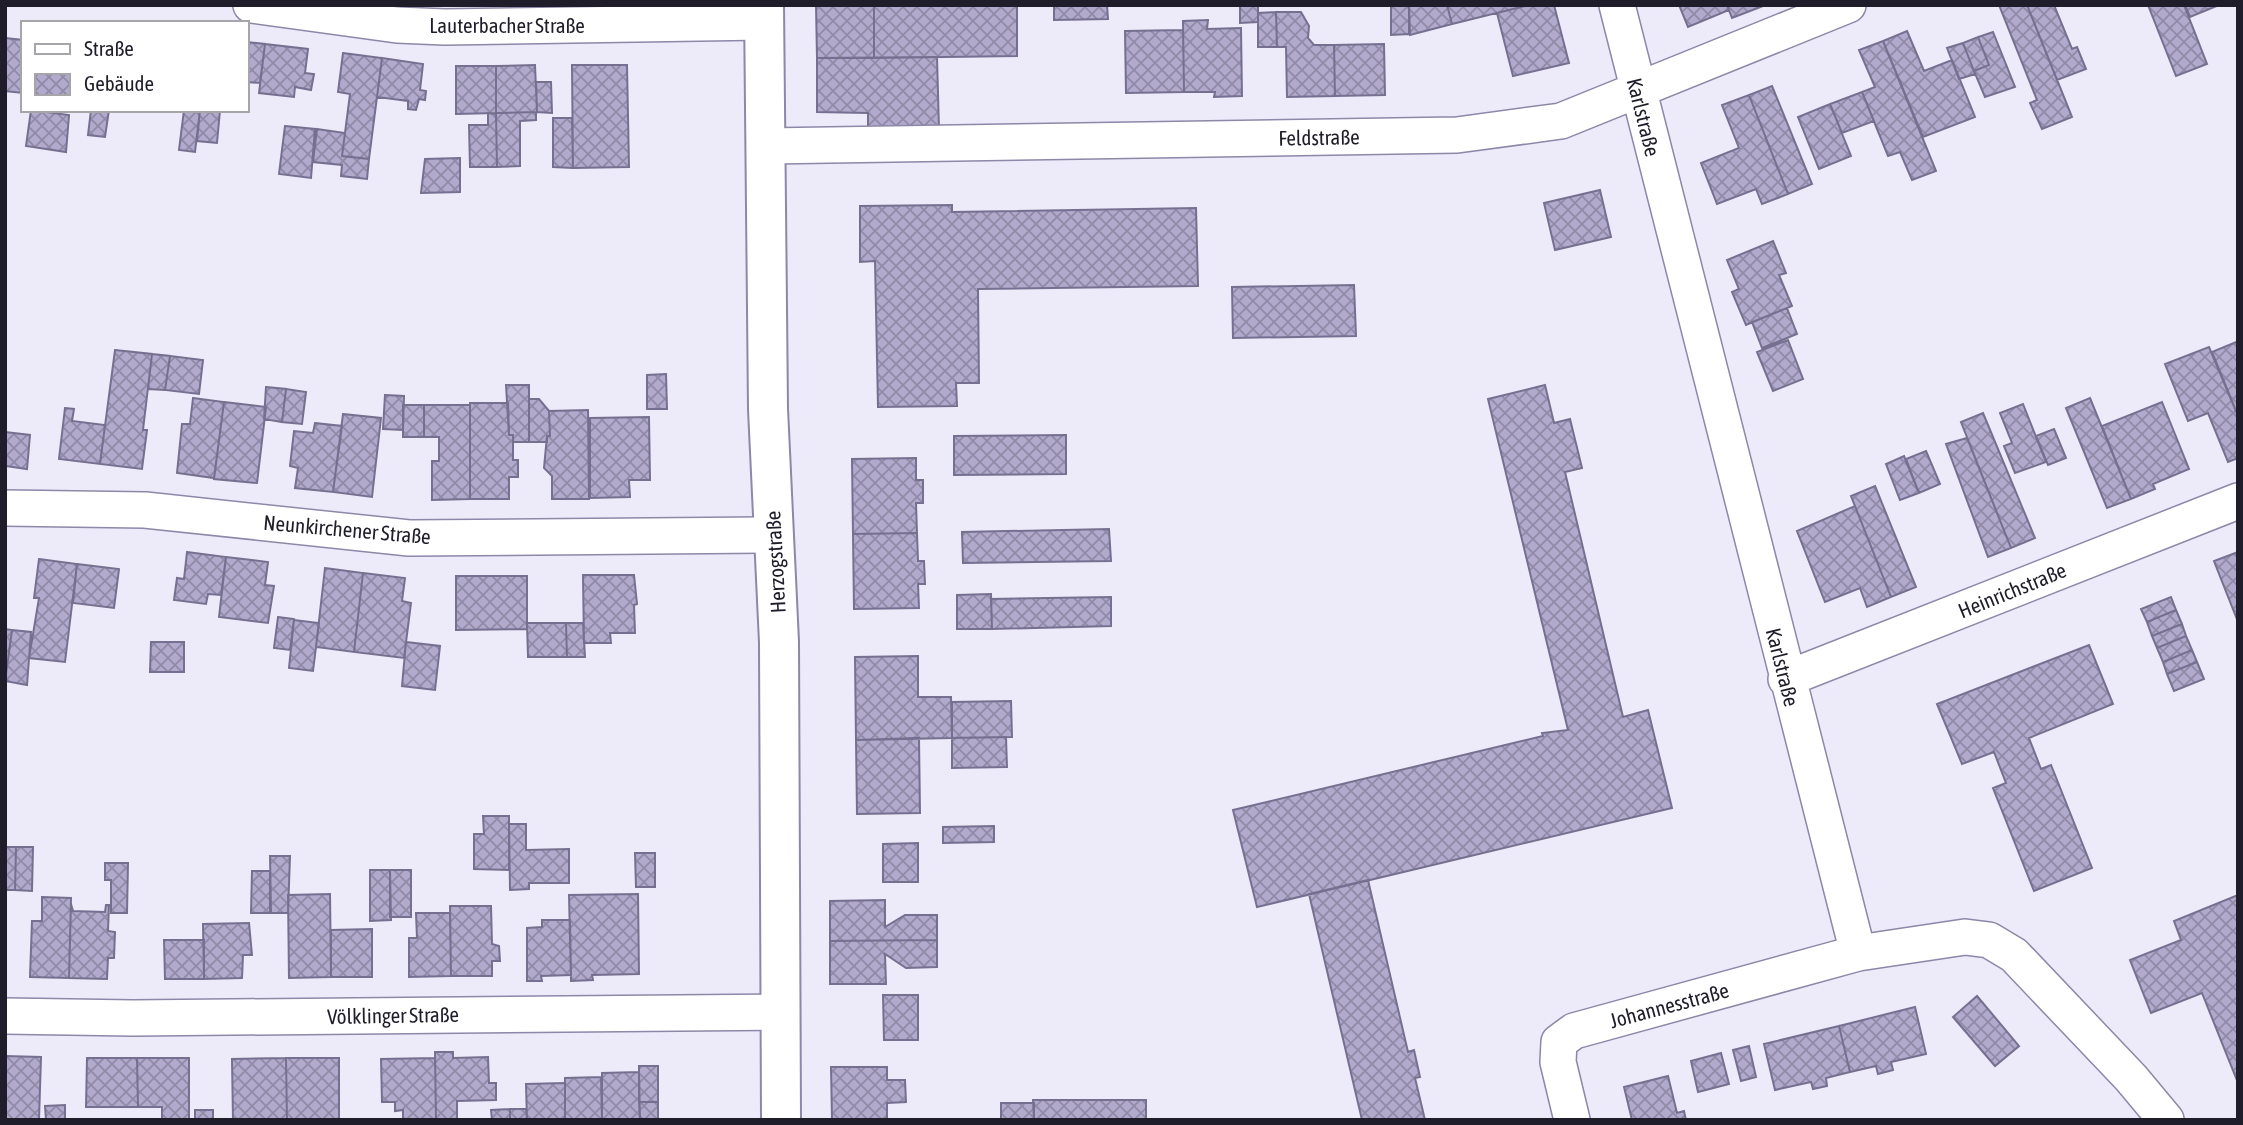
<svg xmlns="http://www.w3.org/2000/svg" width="2243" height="1125" viewBox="0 0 2243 1125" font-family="'Asap Condensed',sans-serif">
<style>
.building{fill:url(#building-cross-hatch);stroke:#767090;stroke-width:2}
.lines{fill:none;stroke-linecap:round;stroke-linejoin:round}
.street-casing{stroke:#8d87a8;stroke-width:38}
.secondary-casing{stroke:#8d87a8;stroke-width:42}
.street{stroke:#fff;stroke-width:35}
.secondary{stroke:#fff;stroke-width:38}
.labels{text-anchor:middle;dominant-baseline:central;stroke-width:6;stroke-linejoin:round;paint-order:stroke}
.street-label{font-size:21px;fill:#201d2a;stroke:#fff}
</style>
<defs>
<pattern id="building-cross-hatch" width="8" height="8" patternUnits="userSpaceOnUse" patternTransform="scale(1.75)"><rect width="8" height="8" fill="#b1aacd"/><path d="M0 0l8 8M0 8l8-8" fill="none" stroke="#908aa7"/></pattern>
</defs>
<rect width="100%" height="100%" fill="#edeaf9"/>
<path class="building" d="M816 5H874V58H817Z
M874 5H1017V56L874 58Z
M1054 5H1107L1108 19 1054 20Z
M1240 5H1258V22L1240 23Z
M1391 5H1409V34L1391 35Z
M1409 5H1447L1452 24 1410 35Z
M1447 5H1529L1452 24Z
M1529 5H1554L1569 63 1513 76 1497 13Z
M1679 5H1727L1729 10 1688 27Z
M1727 5H1763V6L1732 18Z
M1999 5H2027L2072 117 2042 129 2030 103 2037 100Z
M2027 5H2054L2072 49 2077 47 2086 69 2057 80Z
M2148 5H2184L2207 64 2176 76Z
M2185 5H2219L2190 17Z
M1276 12H1301L1309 26 1308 38 1314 45H1334L1335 96 1287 97 1286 47H1277Z
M1276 12 1277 47H1258V13Z
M1208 20 1207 29 1241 28 1242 96 1214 97 1215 92H1184L1183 21Z
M1183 30 1184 92 1126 93 1125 31Z
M1907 31 1924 71 1952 60 1975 117 1923 137 1883 41Z
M1993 32 2015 87 1985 97 1974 71 1989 65 1978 37Z
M1978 37 1989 65 1974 71 1963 43Z
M5 38 23 40V93L5 91Z
M1883 41 1936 171 1912 180 1900 152 1888 156 1862 92 1875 87 1859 50Z
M247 42 265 44 260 83 247 82Z
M1963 43 1975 74 1959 79 1947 48Z
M265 44 308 49 305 73 314 74 311 90 295 87 294 97 259 93Z
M1384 44 1385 95 1335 96 1334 45Z
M343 53 382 58 369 159 342 156 350 94 338 92Z
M937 57 939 130 868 131V113L817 112V58Z
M382 58 423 64 420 90 426 91 425 100 419 99 416 110 408 109V101L377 97Z
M535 65 537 112 496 113V66Z
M572 65H627L629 167 573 168Z
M456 66H496V113L456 114Z
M536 82H551L552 113 537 112Z
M1772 86 1812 184 1788 194 1749 95Z
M1862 92 1874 121 1842 133 1830 104Z
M1749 95 1788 194 1762 204 1756 189 1717 204 1701 163 1739 148 1722 105Z
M1830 104 1851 156 1819 169 1798 117Z
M31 110 69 115 66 152 26 146Z
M91 110H109L105 137 88 135Z
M184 110H200L195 152 179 150Z
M200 110H220L217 143 197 141Z
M536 112V120L520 121V166L497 167 496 113Z
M488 113 496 114 497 167H470L469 125H488Z
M553 118H572L573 168 553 167Z
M285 126 315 129 311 178 279 174Z
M317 129 345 133 342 156 369 159 367 179 341 176 342 165 313 162Z
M460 158V192L421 193 425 159Z
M1600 190 1611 237 1555 250 1544 203Z
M952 205V212L1196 208 1198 286 978 289 979 383H956L957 406 878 407 875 261 860 262V206Z
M1773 241 1786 273 1779 275 1792 306 1746 325 1732 292 1739 289 1727 260Z
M1354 285 1356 336 1233 338 1232 287Z
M1787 308 1797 334 1762 348 1752 322Z
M1788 340 1803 379 1773 391 1757 352Z
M2236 342 2238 347V416L2212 352Z
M2209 347 2238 416V458L2228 462 2208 413 2188 421 2165 364Z
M115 350 152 354 143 430H147L142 469 100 464Z
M152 354 170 356 165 390 148 389Z
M170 356 203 360 199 394 165 390Z
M666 374 667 409H647V375Z
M506 385H529V442H513V435H509Z
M1545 385 1554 423 1570 419 1582 468 1565 472 1623 717 1648 710 1672 808 1257 907 1233 810 1543 736 1542 733 1568 730 1488 399Z
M266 387 286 389 282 422 264 419Z
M286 389 306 392 302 424 282 422Z
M385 395 404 396 403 430 383 429Z
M193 398 224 402 214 478 177 473 182 424H190Z
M2090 398 2131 499 2107 508 2066 408Z
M529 399H539L549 411 550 436H547V442H529Z
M224 402 266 407 257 483 214 479Z
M2162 402 2189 469 2153 484 2155 489 2131 499 2102 426Z
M470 403H508L509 435H513V460H518V477H509V499H470Z
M2023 404 2046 462 2015 473 2004 446 2012 443 2000 413Z
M403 405H424V437H403Z
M424 405H470V499L432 500V461H439V437H424Z
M65 408 74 409 72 421 105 425 100 464 59 459Z
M588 410 589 499H552V476L544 468 547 436H550L549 411Z
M1983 413 2035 538 2011 548 1961 422Z
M343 414 381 418 372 497 333 492Z
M649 417 650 480H629L630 497 590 498V418Z
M315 423 342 426 333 492 295 488 298 468 290 466 294 431 313 433Z
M2054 429 2066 458 2048 465 2036 436Z
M5 432 30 435 27 469 5 466Z
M1066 435V474L954 475V436Z
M1967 438 2011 548 1988 557 1946 444Z
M1926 451 1940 484 1919 493 1906 459Z
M1904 456 1919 493 1900 500 1886 464Z
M916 458V480H923V503H916L917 533 853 534 852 459Z
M1875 486 1916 587 1891 597 1851 496Z
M1855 506 1891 597 1867 607 1860 588 1825 602 1797 531Z
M1109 529 1111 561 963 563 962 532Z
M917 533 918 561H924L925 584H918L919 608 854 609 853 534Z
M187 552 226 557 221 595 208 594 206 604 174 600 177 578 184 579Z
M2238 552V622L2214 561Z
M226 557 268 562 265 585 274 586 268 623 219 617Z
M39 559 77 564 65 662 29 658 39 598H34Z
M77 564 119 569 114 608 73 603Z
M325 568 363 573 354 652 316 647Z
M363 573 405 578 402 601 411 603 404 658 354 652Z
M583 575H634L637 604 634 605 635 633H610L611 643H584Z
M456 576H527V629L456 630Z
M991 594 992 629H957V595Z
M1111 597V626L992 629 991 599Z
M2171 597 2176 610 2147 622 2141 609Z
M2176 610 2182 624 2152 636 2147 622Z
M278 617 294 619 290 650 274 648Z
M294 620 319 623 313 671 289 668Z
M527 623H566L567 657H528Z
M566 623H583L585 657H567Z
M2182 624 2186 636 2157 648 2152 636Z
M5 629 12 630 8 660H5Z
M12 630 31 632 27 685 5 681Z
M2186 636 2192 650 2163 662 2157 648Z
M151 642H184V672H150Z
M406 642 440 646 435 690 402 686Z
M2089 645 2113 704 2029 738 2041 769 2051 765 2092 868 2034 891 1993 788 2006 783 1994 752 1962 764 1937 704Z
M2192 650 2197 662 2167 674 2163 662Z
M918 656V697H951L952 738 856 740 855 657Z
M2197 662 2204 679 2174 691 2167 674Z
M1011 701 1012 737 952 738V702Z
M1006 737 1007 767 952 768V738Z
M919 738 920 813 857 814 856 740Z
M483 816H509V870L474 869V834H484Z
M509 824H526V850L569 849V883H529V889L510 890Z
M994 826V842L943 843V827Z
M918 843V882H883V844Z
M5 847H16L15 890H5Z
M16 847H33L32 891 15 890Z
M635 853H655V887H636Z
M270 856H290L288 913H271Z
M105 863H128L127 913H111V880H105Z
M370 870H390L391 920 370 921Z
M390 870H411V917H390Z
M252 871H270V913H251Z
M1368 880 1408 1052 1414 1050 1420 1077 1415 1078 1425 1120H1362L1309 894Z
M330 894 331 977 289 978 288 895Z
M638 894 639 974 592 975 593 980 571 981 569 895Z
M2238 895V1083L2202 993 2151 1013 2130 960 2181 940 2174 921Z
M42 897 71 898 69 978 30 977 32 921H42Z
M885 900V927L905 915H937V940L830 941V901Z
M71 904 73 911 105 912 106 905H109L108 931 115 932 114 958H108L107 979 69 978Z
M450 906H491L492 944 499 946 500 961H492V976H451Z
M416 913H450L451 976 409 977V938H417Z
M542 920H570L571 975 541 976 542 981H527V928L542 927Z
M249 923 252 955H243L242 978 204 979 203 924Z
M372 929V977H331V930Z
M164 940H204V979H165Z
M937 940V967L906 968 885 954 886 984H830V941Z
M883 995H918V1040H884Z
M1977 996 2019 1046 1995 1066 1953 1017Z
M1915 1007 1926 1054 1891 1062 1893 1070 1878 1074 1876 1066 1850 1072 1839 1026Z
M1839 1026 1850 1072 1826 1078 1827 1086 1813 1089 1811 1082 1775 1090 1764 1044Z
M1749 1046 1756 1077 1741 1081 1733 1050Z
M435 1052H453V1058L488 1057 489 1083H496V1100L457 1101V1120H436Z
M1721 1053 1729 1084 1698 1092 1691 1061Z
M5 1056 41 1057 39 1120H5Z
M87 1058H137L138 1107H86Z
M137 1058H189V1120H162V1107H138Z
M286 1058H339V1120H287Z
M286 1058 287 1120H233L232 1059Z
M435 1058 436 1120H403V1110L395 1111V1102H382L381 1059Z
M639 1066H658V1102H639Z
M831 1067H887V1080H905L906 1102 887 1103V1120H832Z
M639 1072 640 1120H602V1073Z
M1668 1076 1677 1113 1684 1111 1686 1120H1632L1624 1087Z
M601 1077 602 1120H565V1078Z
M565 1083V1120H527L526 1084Z
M1033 1100H1146V1120H1034Z
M639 1102H658V1120H640Z
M1001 1103H1034V1120H1001Z
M65 1105V1120H46L45 1106Z
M510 1109H526L527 1120H510Z
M510 1109V1120H492L491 1110Z
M195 1110H213V1120H195Z"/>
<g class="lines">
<defs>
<path id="street" d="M251 5 397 25 445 27 764 22
M1617 5 1858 953 1965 937 1989 940 2014 955 2131 1078 2166 1120
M767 146 1457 135 1561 121 1848 5
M5 508 145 510 409 538 773 535
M1786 679 2238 501
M5 1016 133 1018 781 1012
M1572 1120 1558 1062 1559 1042 1574 1031 1858 953"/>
<path id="secondary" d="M764 5 768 409 779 642 781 1120"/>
</defs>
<use href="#street" class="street-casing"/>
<use href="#secondary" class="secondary-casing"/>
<use href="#street" class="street"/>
<use href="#secondary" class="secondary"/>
</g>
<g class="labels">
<g class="street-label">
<text x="507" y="25">Lauterbacher Straße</text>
<text transform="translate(1644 117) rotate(76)">Karlstraße</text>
<text transform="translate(1319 137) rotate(-1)">Feldstraße</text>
<text transform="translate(347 529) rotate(5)">Neunkirchener Straße</text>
<text transform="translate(775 562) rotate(-93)">Herzogstraße</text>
<text transform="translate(2012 590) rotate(-22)">Heinrichstraße</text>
<text transform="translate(1783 667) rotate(76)">Karlstraße</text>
<text transform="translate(1669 1005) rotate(-15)">Johannesstraße</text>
<text transform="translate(393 1015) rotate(-1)">Völklinger Straße</text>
</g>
</g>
<rect width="2243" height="1125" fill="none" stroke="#201d2a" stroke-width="14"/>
<rect x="21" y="21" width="228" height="91" fill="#ffffff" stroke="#a6a5aa" stroke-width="2"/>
<rect x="35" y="44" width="35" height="10" fill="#ffffff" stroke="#a6a5aa" stroke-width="2"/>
<text x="84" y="56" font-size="21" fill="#201d2a">Straße</text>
<rect x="35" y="74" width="35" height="21" fill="url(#building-cross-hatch)" stroke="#a6a5aa" stroke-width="2"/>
<text x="84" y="91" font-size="21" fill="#201d2a">Gebäude</text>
</svg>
